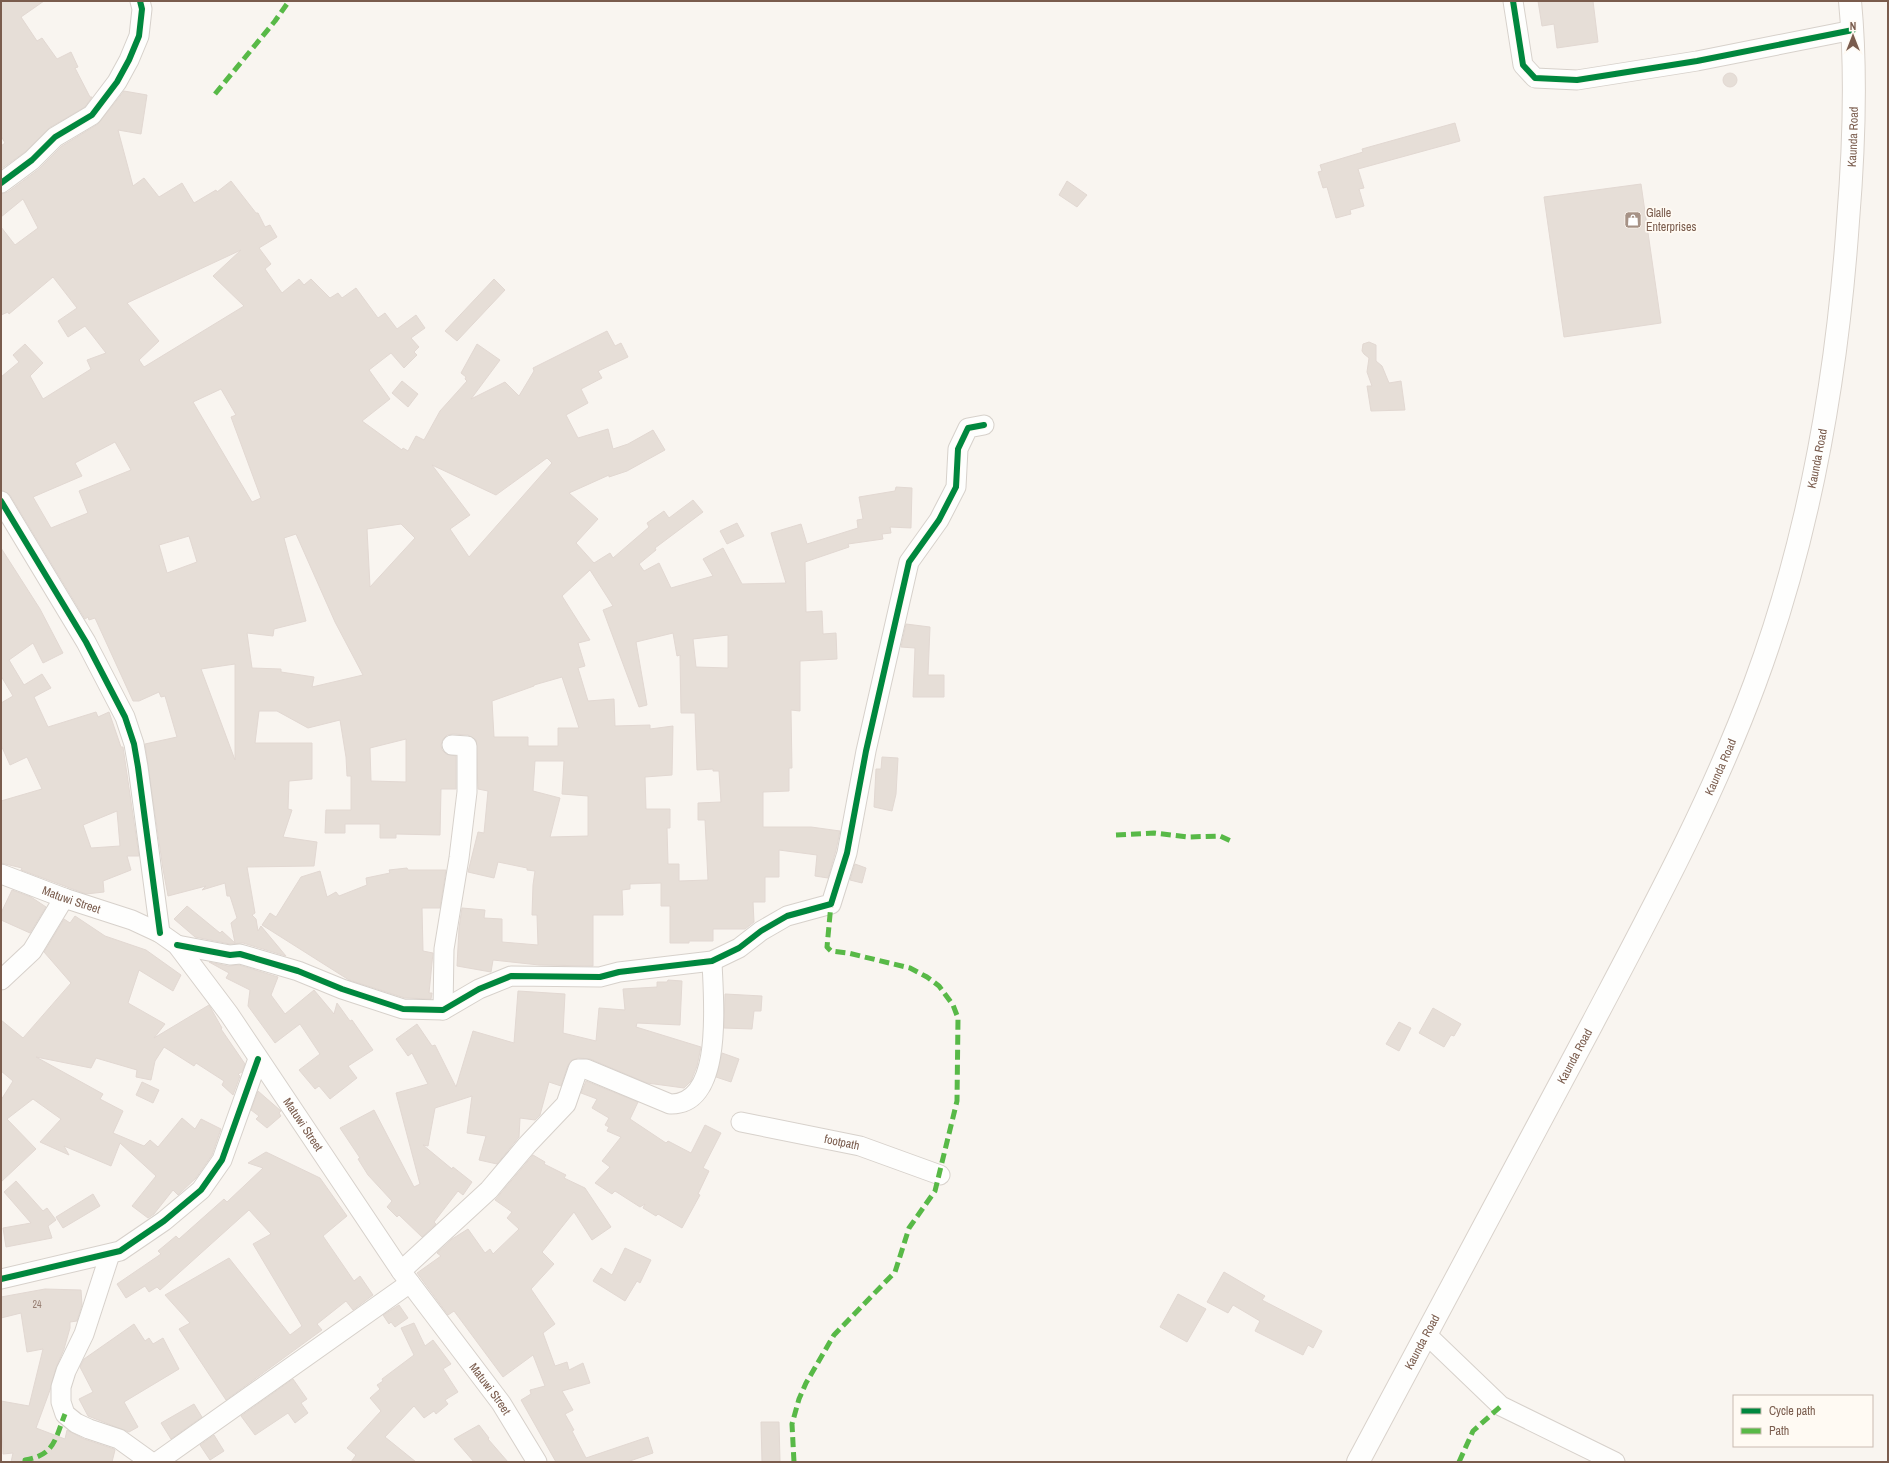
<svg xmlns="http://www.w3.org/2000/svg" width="1889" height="1463" viewBox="0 0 1889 1463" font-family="'Archivo Narrow',sans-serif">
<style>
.building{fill:#e6ded7;stroke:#e2d8d2;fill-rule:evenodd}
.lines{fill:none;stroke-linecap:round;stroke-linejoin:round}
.street-casing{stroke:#d7d1cb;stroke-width:21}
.secondary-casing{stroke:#d9d2cb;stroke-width:24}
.street{stroke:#fefefd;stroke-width:19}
.secondary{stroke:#fefefd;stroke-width:22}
.quiet{stroke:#58b947;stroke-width:5;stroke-dasharray:10 5;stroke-linecap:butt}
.cycleway-casing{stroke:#fffaf3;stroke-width:8}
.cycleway{stroke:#00873e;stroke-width:6}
.labels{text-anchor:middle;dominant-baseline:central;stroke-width:3.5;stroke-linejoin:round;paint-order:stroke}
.number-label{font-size:10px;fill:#977e72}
.street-label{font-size:12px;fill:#7a5c4d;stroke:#fffaf3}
.poi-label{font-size:12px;fill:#7a5c4d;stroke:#fffaf3;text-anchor:start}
</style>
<rect width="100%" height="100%" fill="#f9f5f0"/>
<path class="building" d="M1 1H44L21 17 37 41 42 38 57 59 71 52 78 67 75 68 90 97H92L85 107 49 128 25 152 1 169V146L5 143 1 136Z
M1538 1H1593L1598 42 1557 48 1554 24 1542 26Z
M1723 80a7 7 0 1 1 14 0a7 7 0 1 1-14 0Z
M124 91 147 95 141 134 118 130 133 186 144 178 159 197 182 183 194 203 216 190 217 192 231 181 256 213H258L265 227 270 225 277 237 259 248 271 264 265 269 282 293 299 279 304 285 311 279 330 298 338 293 342 298 356 288 378 318 385 313 397 329 416 315 425 328 411 338 419 347 414 352 417 355 404 368 391 353 369 370 390 399 362 421 402 450 403 448 408 451 416 436 424 440 440 411 467 381 465 379 466 377 461 373 477 344 500 360 471 399 505 382 519 396 534 371 533 368 607 331 615 346 621 343 628 357 598 371 602 378 581 389 588 403 566 415 578 438 608 429 613 449 628 444 653 430 665 450 627 471 609 477V475L569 493 598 519 576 543 594 563 610 553 613 558 649 527 647 523 664 511 669 518 693 500 703 512 655 548 656 550 639 564 644 571 659 563 671 588 713 576 703 559 723 548 742 584 786 583 771 533 801 524 807 544 858 528 857 520 863 519 859 497 895 491 896 487 912 488 911 528 890 527 891 533 882 534 883 539 848 544 849 547 805 562 806 612 822 611 823 634 836 633 837 659 800 661V711L791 710 792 768H789V791L763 792V827H811L840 831 836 850 828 878 815 876 817 855 779 850V877H765V902H753L754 922 745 929H713V941H689V943H670V906H661V883L630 884V889L622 890 623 915H593V966L539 965 493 960 491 972 457 966 459 928 462 908 485 910 484 918 502 919V942L538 945 537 915H532L533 885 535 871 527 870V868L498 862 494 878 468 872 478 832 484 833 488 791 478 789 476 740 468 735 453 734 447 735 443 739 441 745 442 750 446 754 456 756V789H441L440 835 396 834V838H380V824H345V833H325L326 810H351V776H347L346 757 340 720 308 728 277 711H259L255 743H312V779L289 781 288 809 292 810 283 837 317 842 314 866 247 867 255 913 252 915 256 919 258 931 261 926 286 956 243 943 230 944 195 937 174 919 187 906 220 933 222 931 235 943 231 923 237 918 230 896H227L225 883 202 890 206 886 168 896 163 869 145 744 177 737 165 696 161 697 159 692 139 701H133L95 618 89 620 88 617 85 619 10 495 1 490V377L19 362 13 355 25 344 43 363 30 376 43 399 91 369 87 360 106 353 85 326 68 337 58 321 77 308 53 277 9 314 8 312 1 315V227L15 245 38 228 23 199 1 217V194L8 192 39 169 62 146 98 124ZM241 250 213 276 244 306 144 367 139 360 159 341 127 303ZM221 389 236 415 231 417 261 498 252 502 193 402ZM115 442 131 470 79 491 88 513 51 528 33 497 82 476 75 463ZM547 458 552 463 469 557 450 529 470 515 432 465 496 495ZM401 524 415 538 370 587 367 529ZM296 534 335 622 363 675 312 687 314 677 281 672V669L252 668 247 633 273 636 274 629 306 621 284 538ZM189 536 197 562 167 573 159 545ZM590 570 613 606 603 610 639 707 647 705 636 642 673 633 677 656 680 655 681 713H695L697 770 713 769V771H719L721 802 698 803V820H705L708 880 679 881V864H668L667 828H670V809H646L645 777 672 775 673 726 650 729V725L615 726 614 699 588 701 578 668 585 666 578 643 590 640 562 596ZM728 635V668L696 667 693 639ZM235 664V760L201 669ZM562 677 579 728H558V746H528V737H494L492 701 534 686V685ZM406 739V782L371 781 370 748ZM535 761H564L562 794 588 796V836L550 837 560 798 533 791Z
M1455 123 1460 141 1358 169 1364 188 1359 189 1364 206 1350 210 1351 214 1336 218 1327 187 1323 188 1318 172 1322 171 1320 165 1363 152 1362 149Z
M1067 181 1087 195 1077 207 1059 195Z
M1641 184 1661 323 1564 337 1544 197Z
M494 279 505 290 457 341 445 331Z
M1369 342 1376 345V361L1382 366 1389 383 1401 381 1405 410 1371 411 1367 386H1372L1367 372 1369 358 1364 354 1362 351 1363 344Z
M402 381 418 394 408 407 392 393Z
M737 523 744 536 727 544 720 531Z
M1 548 40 609 63 653 43 663 33 643 9 660 24 685 42 674 51 688 34 697 48 727 96 712 98 717 109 712 121 747H123L139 856H127L131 870 103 881 104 892 86 894 21 870 22 868 1 863V801L42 789 27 757 10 765 1 745V703L13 696 1 676ZM117 811 120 846 91 848 83 825Z
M906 624 930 627 928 675H944V697H913L915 648 901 647Z
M882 757 898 758 896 794 892 811 874 807 876 769H881Z
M855 864 866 868 862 883 850 880Z
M407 868 408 870H446L440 908H422L423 951 433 953 429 993H432L431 999 405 998 349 980 262 925 270 913 276 917 301 877 320 871 327 897 336 892 339 896 367 885 366 878 390 873 389 870Z
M12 890 31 897 46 907 30 933 1 920V913Z
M75 916 105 936 146 950 181 975 173 991 139 970 128 1003 165 1024 154 1038 209 1005 222 1028 221 1029 245 1064 242 1072 238 1074 240 1076 233 1095 222 1085 224 1081 196 1063 194 1066 164 1047 155 1061 151 1080 136 1077 137 1070 96 1058 91 1068 36 1057 103 1094 100 1099 123 1111 113 1133 144 1146 150 1140 158 1147 182 1118 195 1129 201 1119 221 1129 212 1155 196 1178 178 1195 173 1190 154 1214 148 1218 132 1206 156 1176 120 1143 111 1166 64 1146 69 1155 40 1142 61 1119 33 1099 7 1119 36 1149 1 1182V1100L13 1081 1 1071V1020L23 1038 71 983 44 952 64 919 70 923Z
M209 962 228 966 239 965 278 977 271 995 285 1014 314 990 334 1014 337 1003 350 1021 352 1020 373 1050 348 1066 357 1078 330 1099 319 1086 315 1089 299 1070 320 1054 300 1024 275 1043 248 1006 250 990 226 978 229 973Z
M668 980 682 981 680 1025 637 1023 636 1027 701 1047 697 1066 691 1081 684 1088 647 1083 590 1059 578 1058 572 1060 568 1065 561 1086 549 1082 540 1115 535 1120 520 1118 519 1137 497 1164 479 1160 486 1136 467 1133 472 1096 435 1108 428 1146 423 1145 452 1169 453 1167 472 1182 463 1195 458 1191 434 1222 436 1224 422 1237 399 1215 397 1217 387 1207 392 1201 368 1175 358 1159 360 1158 340 1128 374 1110 414 1187 420 1184 396 1093 428 1084 412 1053 408 1056 396 1039 417 1024 432 1046 435 1045 456 1087 473 1031 514 1043 518 991 565 994 563 1033 596 1041 599 1008 625 1010 623 989 657 987V982H667Z
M725 994 762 996 761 1011H754L752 1029 724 1028Z
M1433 1008 1461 1024 1454 1036 1451 1035 1444 1047 1419 1033Z
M1399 1022 1411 1028 1399 1051 1386 1044Z
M722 1053 739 1059 731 1082 716 1077Z
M586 1081 638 1102 630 1119 666 1143 668 1141 691 1153 705 1125 721 1133 703 1168 709 1171 698 1194 700 1195 682 1228 658 1214 656 1216 643 1208 645 1204 640 1207 615 1191 612 1194 595 1183 610 1167 602 1161 621 1137 607 1131 609 1127 605 1125 609 1118 592 1108 597 1099 581 1093Z
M142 1082 159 1090 153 1103 136 1095Z
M258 1091 281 1111 279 1113 281 1116 267 1128 256 1119 259 1116 251 1110Z
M266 1152 320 1178 347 1216 323 1236 354 1281 360 1276 373 1295 353 1310 346 1301 317 1324 322 1330 226 1400 179 1329 190 1323 165 1295 229 1258 290 1335 302 1326 253 1244 271 1234 249 1210 160 1290 157 1287 149 1292 145 1286 126 1298 117 1284 161 1254 158 1251 176 1236 179 1239 224 1199 227 1202 263 1168 248 1163Z
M533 1155 545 1162 544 1164 566 1175 564 1178 585 1188 611 1227 592 1240 574 1212 542 1252 554 1264 531 1289 555 1324 543 1333 555 1366 567 1362 569 1370 583 1363 590 1383 562 1391 573 1410 565 1414 574 1430 572 1431 586 1458 648 1437 653 1453 627 1462H556L521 1400 531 1394 530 1390 545 1386 533 1355 503 1377 454 1311 448 1315 417 1273 441 1256 437 1253 452 1239 468 1229 485 1253 490 1249 493 1254 519 1229 507 1218 512 1212 495 1200Z
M16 1181 43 1211 47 1208 56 1220 48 1226 52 1238 6 1247 3 1228 31 1223 4 1192Z
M93 1194 100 1206 63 1228 56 1217Z
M625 1248 651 1260 640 1283 637 1281 625 1301 593 1281 601 1268 612 1275Z
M1224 1272 1265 1296 1262 1300 1322 1331 1313 1348 1308 1345 1303 1355 1255 1331 1260 1321 1233 1305 1228 1313 1207 1302Z
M45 1289 81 1290 82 1305 77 1321 70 1322V1328L64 1349 56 1368 50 1390 36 1428 65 1439 67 1430 84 1439 114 1449 115 1450 112 1462H11L13 1453 3 1454 1 1401 29 1406 43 1349 27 1352 21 1313 1 1318V1297Z
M1178 1294 1206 1309 1187 1342 1160 1327Z
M399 1305 408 1318 395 1327 391 1322 389 1324 383 1315Z
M414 1323 425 1346 433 1340 451 1364 443 1369 458 1392 445 1400 448 1404 436 1414 434 1411 424 1418 414 1406 385 1437 416 1462H351L356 1455 347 1448 381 1411 370 1398 380 1389 377 1385 383 1381 382 1379 414 1355 401 1328Z
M134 1324 145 1341 149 1338 153 1344 163 1338 179 1369 124 1402 138 1427 129 1432 88 1416 79 1399 93 1392 80 1367 84 1359Z
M293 1379 307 1399 301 1403 308 1413 295 1423 288 1413 255 1435 241 1416Z
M194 1404 202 1417 171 1439 161 1423Z
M761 1422H779L780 1462H762Z
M479 1425 489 1438 488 1439 508 1462H474L454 1439Z
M214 1435 224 1451 210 1460 200 1445Z"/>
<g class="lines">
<defs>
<g id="street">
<path d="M1513 1 1523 65 1535 78 1577 80 1697 61 1853 30"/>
<path d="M1 183 32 160 55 137 92 115 117 82 129 60 139 36 142 9 140 1"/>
<path d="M1 501 86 642 125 717 134 744 138 767 160 933"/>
<path id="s1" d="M1 874 64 898 132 920 160 933 177 945 229 1014 401 1271 501 1403 537 1462"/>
<path d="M177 945 230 955 240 954 298 971 342 989 403 1009 443 1010 479 989 511 976 600 977 619 972 712 961 739 948 761 931 787 916 831 904 847 853 866 751 909 562 939 520 956 487 958 449 968 428 984 425"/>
<path d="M1 980 32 951 64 898"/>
<path d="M443 1010 444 949 459 858 467 792V746L452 745"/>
<path id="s2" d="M741 1122 860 1146 940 1175"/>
<path d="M110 1254 84 1334 66 1371 61 1387V1402L65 1414 76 1423 89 1429 119 1439 151 1462"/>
<path d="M401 1271 489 1190 527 1145 566 1104 578 1069H586L670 1104C725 1106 713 997 712 961"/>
<path d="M1 1279 120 1251 164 1221 201 1190 222 1160 258 1059"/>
<path d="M1426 1334 1501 1406 1615 1462"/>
<path d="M157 1462 410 1283"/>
</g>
<g id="secondary">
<path id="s3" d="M1358 1462C1436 1316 1514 1170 1592 1024 1651 912 1711 802 1755 683 1810 535 1837 379 1848 221 1854 148 1857 74 1850 1"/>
</g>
</defs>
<use href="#street" class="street-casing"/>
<use href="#secondary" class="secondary-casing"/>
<use href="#street" class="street"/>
<use href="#secondary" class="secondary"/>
<path class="quiet" d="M215 94 275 21 289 1
M1116 835 1154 833 1188 837 1220 836 1231 841
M25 1462V1460C55 1455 55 1439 65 1414
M794 1462 792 1424 799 1399 806 1383 834 1335 895 1272 909 1228 935 1191 957 1101 958 1018 953 1005 939 986 927 977 910 968 848 953 831 951 827 947 831 904
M1459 1462 1473 1431 1501 1406"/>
<defs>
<path id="cycleway" d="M1513 1 1523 65 1535 78 1577 80 1697 61 1853 30
M1 183 32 160 55 137 92 115 117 82 129 60 139 36 142 9 140 1
M1 501 86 642 125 717 134 744 138 767 160 933
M177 945 230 955 240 954 298 971 342 989 403 1009 443 1010 479 989 511 976 600 977 619 972 712 961 739 948 761 931 787 916 831 904 847 853 866 751 909 562 939 520 956 487 958 449 968 428 984 425
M1 1279 120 1251 164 1221 201 1190 222 1160 258 1059"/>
</defs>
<use href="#cycleway" class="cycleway-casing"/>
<use href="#cycleway" class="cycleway"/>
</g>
<defs>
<symbol id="shop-square" viewBox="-11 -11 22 22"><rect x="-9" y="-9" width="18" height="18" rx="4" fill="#a69286" stroke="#fffaf3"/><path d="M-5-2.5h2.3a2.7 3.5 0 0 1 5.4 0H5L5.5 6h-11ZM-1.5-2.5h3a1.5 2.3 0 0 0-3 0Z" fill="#fff"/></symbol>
</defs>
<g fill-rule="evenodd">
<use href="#shop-square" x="1623" y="210" width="20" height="20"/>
</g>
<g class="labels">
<g class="number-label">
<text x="37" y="1304">24</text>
</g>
<g class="street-label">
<text stroke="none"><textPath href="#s3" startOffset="1432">Kaunda Road</textPath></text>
<text stroke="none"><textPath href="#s3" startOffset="1108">Kaunda Road</textPath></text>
<text stroke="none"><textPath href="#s3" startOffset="784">Kaunda Road</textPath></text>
<text stroke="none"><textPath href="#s1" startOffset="75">Matuwi Street</textPath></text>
<text stroke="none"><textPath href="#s3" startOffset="460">Kaunda Road</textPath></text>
<text stroke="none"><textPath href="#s1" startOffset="410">Matuwi Street</textPath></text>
<text stroke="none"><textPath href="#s2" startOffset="103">footpath</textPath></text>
<text stroke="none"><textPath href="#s3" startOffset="136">Kaunda Road</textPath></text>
<text stroke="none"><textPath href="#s1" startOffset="734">Matuwi Street</textPath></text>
</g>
<g class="poi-label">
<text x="1646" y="213">Glalle<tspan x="1646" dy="14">Enterprises</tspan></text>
</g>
</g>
<rect width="1889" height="1463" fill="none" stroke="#7a5c4d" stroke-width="4"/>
<rect x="1733" y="1395" width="140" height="52" fill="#fffaf3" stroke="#cabbb1"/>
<rect x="1741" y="1408" width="20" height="6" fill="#00873e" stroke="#cabbb1"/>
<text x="1769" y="1415" font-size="12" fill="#7a5c4d">Cycle path</text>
<rect x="1741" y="1428" width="20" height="6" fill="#58b947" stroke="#cabbb1"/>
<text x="1769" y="1435" font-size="12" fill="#7a5c4d">Path</text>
<g transform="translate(1853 36)" stroke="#fffaf3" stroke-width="3" paint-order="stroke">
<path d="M0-3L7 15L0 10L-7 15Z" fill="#7a5c4d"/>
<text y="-6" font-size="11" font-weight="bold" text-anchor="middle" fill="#7a5c4d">N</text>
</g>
</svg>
